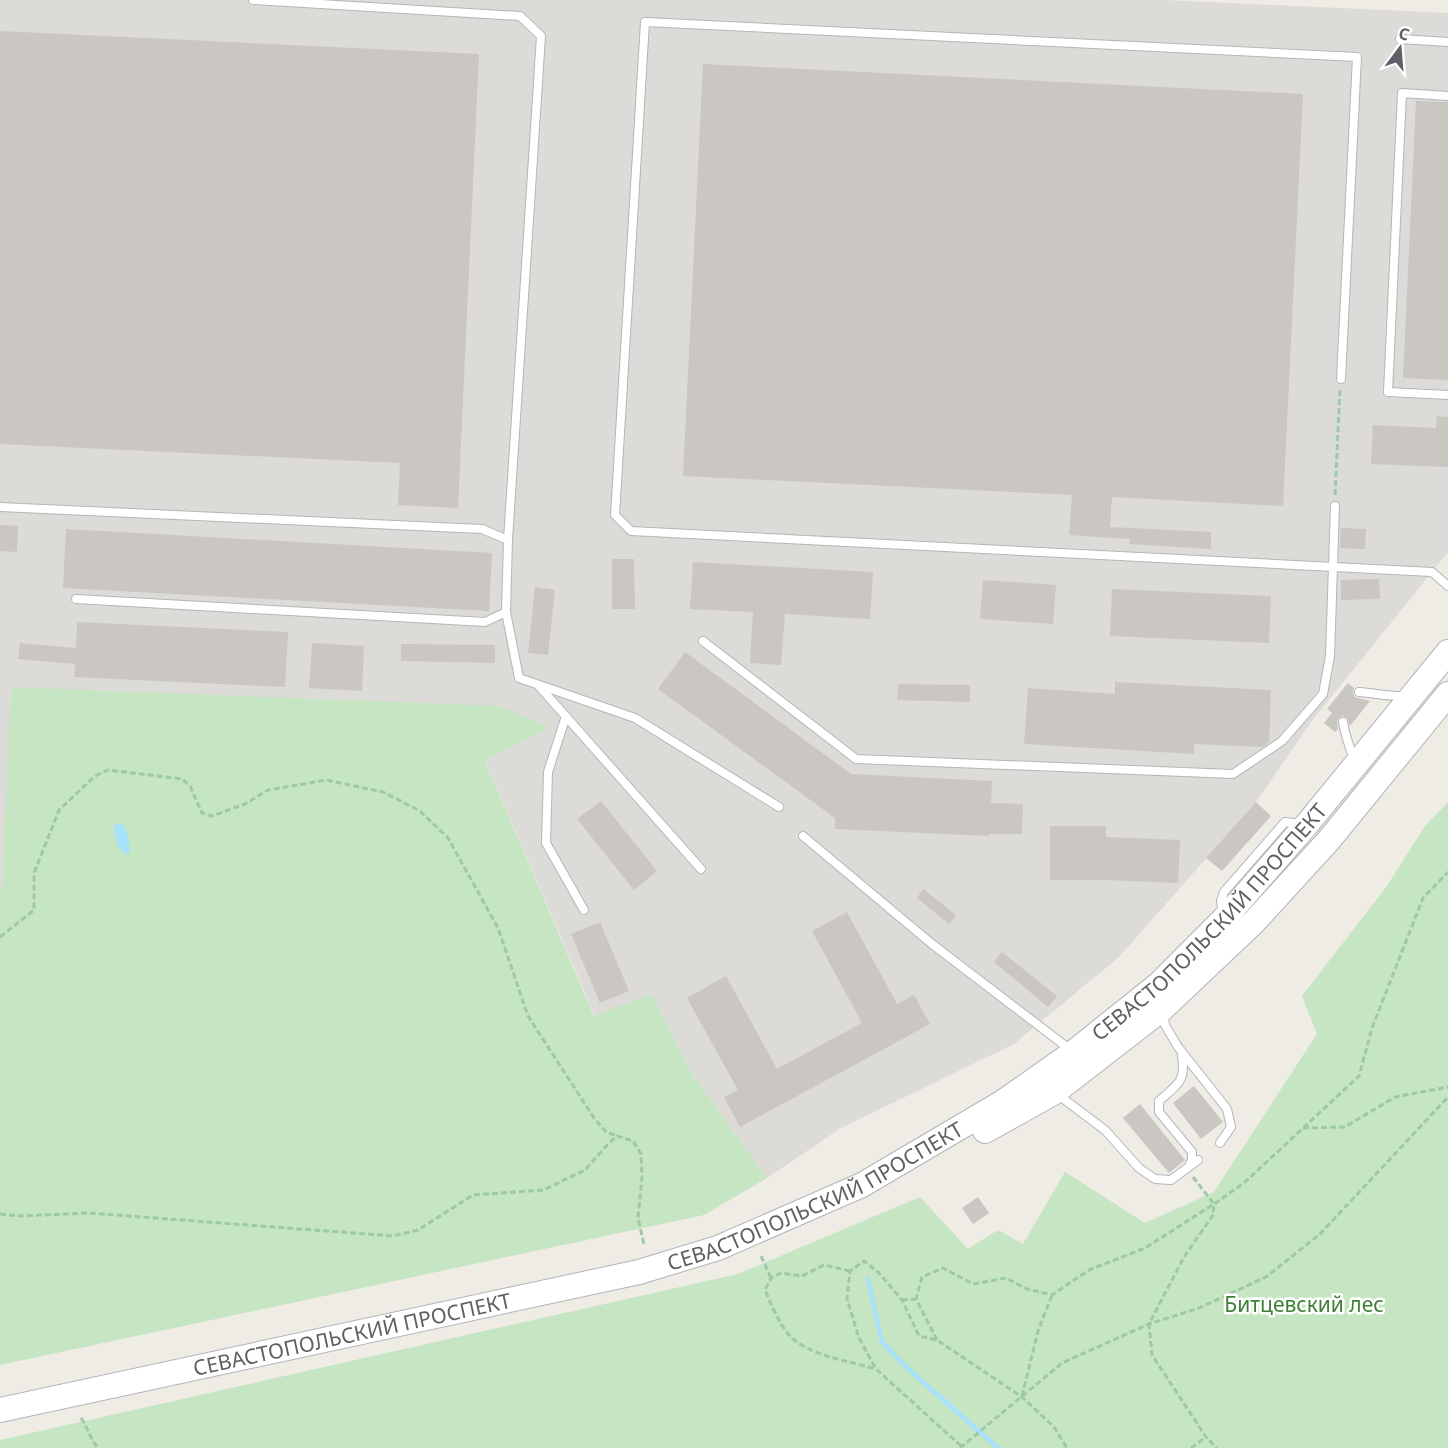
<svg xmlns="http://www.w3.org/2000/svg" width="1448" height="1448" viewBox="0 0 1448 1448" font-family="'Noto Sans',sans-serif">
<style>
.industrial{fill:#dddbd7}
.green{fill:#c6e5c3}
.water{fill:#a8e1fc}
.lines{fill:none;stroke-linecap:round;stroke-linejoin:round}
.stream{stroke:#a8e1fc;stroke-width:4.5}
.building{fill:#cac6c1}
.lane-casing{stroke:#b2b6b9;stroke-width:10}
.secondary-casing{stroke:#b1b5b9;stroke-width:26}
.path{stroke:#9dc9a4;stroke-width:3;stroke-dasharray:6 3;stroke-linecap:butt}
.lane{stroke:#fff;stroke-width:8}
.secondary{stroke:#fff;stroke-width:24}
.labels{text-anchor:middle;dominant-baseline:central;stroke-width:5;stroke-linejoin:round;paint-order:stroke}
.street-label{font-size:21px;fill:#5d6165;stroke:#fff}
.park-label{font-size:21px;fill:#3d8137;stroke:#fff}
</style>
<rect width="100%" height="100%" fill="#efebe5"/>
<path class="industrial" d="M0 0H1165L1448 13V552L1311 722 1256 802 1119 957 1014 1044 841 1128 767 1178 693 1075 652 995 595 1016 485 760 548 727 0 889Z"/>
<path class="green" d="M11 687 500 706 549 727 485 761 594 1016 652 994 693 1075 767 1178 704 1215 0 1365V889L2 888Z
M1448 802V1448H0V1440L738 1274 920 1197 968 1249 998 1230 1023 1244 1065 1172 1145 1223 1214 1192 1317 1034 1302 996 1387 886 1425 826Z"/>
<path class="water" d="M120 823 125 827 129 840 130 853 127 854C116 850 115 836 114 825Z"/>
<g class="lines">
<path class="stream" d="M868 1279 882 1342 906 1367 998 1448"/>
</g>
<path class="building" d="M0 31 479 54 458 508 398 505 400 463 0 444Z
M703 64 1303 94 1283 506 1112 497 1110 527 1211 532V549L1129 544 1130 539 1069 535 1072 495 683 476Z
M1416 101 1448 102V380L1403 378Z
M1437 416 1448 417V467L1371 464 1373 425 1436 428Z
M0 525 18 526 17 552 0 551Z
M1341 528 1366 529 1365 549 1340 548Z
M66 529 492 553 489 611 63 588Z
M612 559H634L635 609H612Z
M693 562 873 572 870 619 785 614 781 665 750 663 753 612 690 609Z
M1379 579 1380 599 1341 600V580Z
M983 580 1056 585 1053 624 980 619Z
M535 587 555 590 548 655 528 653Z
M1112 589 1271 596 1269 643 1110 636Z
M77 622 288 632 285 687 74 677 75 664 18 659 20 643 76 648Z
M312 643 364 646 362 691 309 688Z
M401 644 495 645V663L401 661Z
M685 652 851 774 992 781 991 803 1023 804 1022 834H989V836L835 829V818L658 689Z
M1115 682 1271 690 1269 742 1262 747 1194 744V754L1024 744 1028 688 1115 694Z
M1348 683 1354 688 1353 692 1355 697 1370 701 1350 726 1347 718 1343 716 1339 718 1337 722 1338 729 1335 732 1324 723 1332 713 1327 709Z
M898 684 970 685V702L897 700Z
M601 801 657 871 634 890 577 819Z
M1256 802 1271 816 1222 871 1206 858Z
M1050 826H1106V837L1180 840 1178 883 1106 880H1050Z
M923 889 956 915 949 924 917 898Z
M847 912 897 1004 914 995 930 1024 740 1127 724 1097 738 1090 687 998 726 976 777 1069 862 1023 812 931Z
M600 922 629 991 600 1003 571 934Z
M1002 952 1057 996 1048 1007 994 962Z
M1194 1086 1223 1122 1201 1139 1173 1103Z
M1140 1104 1185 1160 1169 1173 1123 1118Z
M978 1197 989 1213 973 1224 962 1208Z"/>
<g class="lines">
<defs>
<path id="lane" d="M253 0 520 16 541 36 508 540
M1400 39 1448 42
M1448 96 1402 93 1388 392 1448 395
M1341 379 1357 57 645 22 615 515 631 531 1432 572 1448 586
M0 507 482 529 508 540 506 612 485 622 76 599
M506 612 519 678 635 718 779 807
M703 641 856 759 1233 774 1282 741 1323 694 1330 656 1335 506
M538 685 701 869
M1359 692C1375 693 1390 697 1406 696
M566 716 548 772 546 843 584 910
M1343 722C1345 737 1351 748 1354 762
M803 836 932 944 1072 1051
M1223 912 1221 901 1224 892 1285 822 1302 824
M1163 1012 1165 1025 1178 1047 1227 1109 1231 1127 1220 1143
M1182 1055C1186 1082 1178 1084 1159 1101V1112L1192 1152V1160L1189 1166
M1057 1094 1105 1130 1139 1168 1155 1179 1171 1180 1198 1160"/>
<g id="secondary">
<path d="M985 1131 1055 1092 1162 1009 1254 922 1329 840 1448 694"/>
<path id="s1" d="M0 1410 639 1272 718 1248 862 1185 1003 1102 1074 1052 1159 984 1224 919 1308 823 1448 652"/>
</g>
</defs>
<use href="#lane" class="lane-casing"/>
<use href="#secondary" class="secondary-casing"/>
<path class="path" d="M1335 495 1340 388
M0 937 34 910V873L59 810 95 776 108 770 182 779 190 786 202 813 212 816 245 804 268 790 326 780 383 792 420 811 448 838 498 928 528 1016 594 1118 606 1132 617 1136
M1303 1128 1345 1127 1395 1097 1448 1087
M1193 1177 1214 1204 1213 1215 1184 1257 1149 1324 1152 1355 1206 1437 1217 1448
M0 1214 20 1216 89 1213 393 1236 418 1230 473 1195 543 1190 585 1170 608 1144 617 1136 633 1141 641 1154 642 1177 638 1218 644 1245
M761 1256 771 1278
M850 1271 824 1265 802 1276 781 1273 771 1278 765 1290C771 1304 781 1329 793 1339 815 1357 849 1361 876 1369
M902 1300 916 1299
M937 1340 916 1299 922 1277 943 1268 973 1284 1006 1278 1027 1289 1052 1295 1089 1270 1145 1248 1214 1204 1244 1183 1359 1076 1372 1028 1423 898 1448 872
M1022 1396 1038 1331 1052 1295
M81 1418C88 1428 90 1439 98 1448
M961 1446 876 1369 859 1338 847 1299 850 1271 864 1261 879 1273 902 1300 919 1336 937 1340 1022 1397 1054 1427 1067 1448
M960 1448 1062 1363 1149 1324 1199 1308 1266 1277 1320 1234 1448 1097
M1191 1448 1206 1437"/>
<use href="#lane" class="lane"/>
<use href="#secondary" class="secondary"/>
</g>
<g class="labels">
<g class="street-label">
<text stroke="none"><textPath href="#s1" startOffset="1332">СЕВАСТОПОЛЬСКИЙ ПРОСПЕКТ</textPath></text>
<text stroke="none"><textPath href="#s1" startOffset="846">СЕВАСТОПОЛЬСКИЙ ПРОСПЕКТ</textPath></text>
<text stroke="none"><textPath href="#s1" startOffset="360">СЕВАСТОПОЛЬСКИЙ ПРОСПЕКТ</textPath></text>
</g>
<g class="park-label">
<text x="1304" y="1304">Битцевский лес</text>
</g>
</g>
<g transform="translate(1400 48) rotate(16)" stroke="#ffffff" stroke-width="4.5" paint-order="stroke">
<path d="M0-4.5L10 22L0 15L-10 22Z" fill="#5d6165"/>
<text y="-9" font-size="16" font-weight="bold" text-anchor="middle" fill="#5d6165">С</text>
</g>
</svg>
